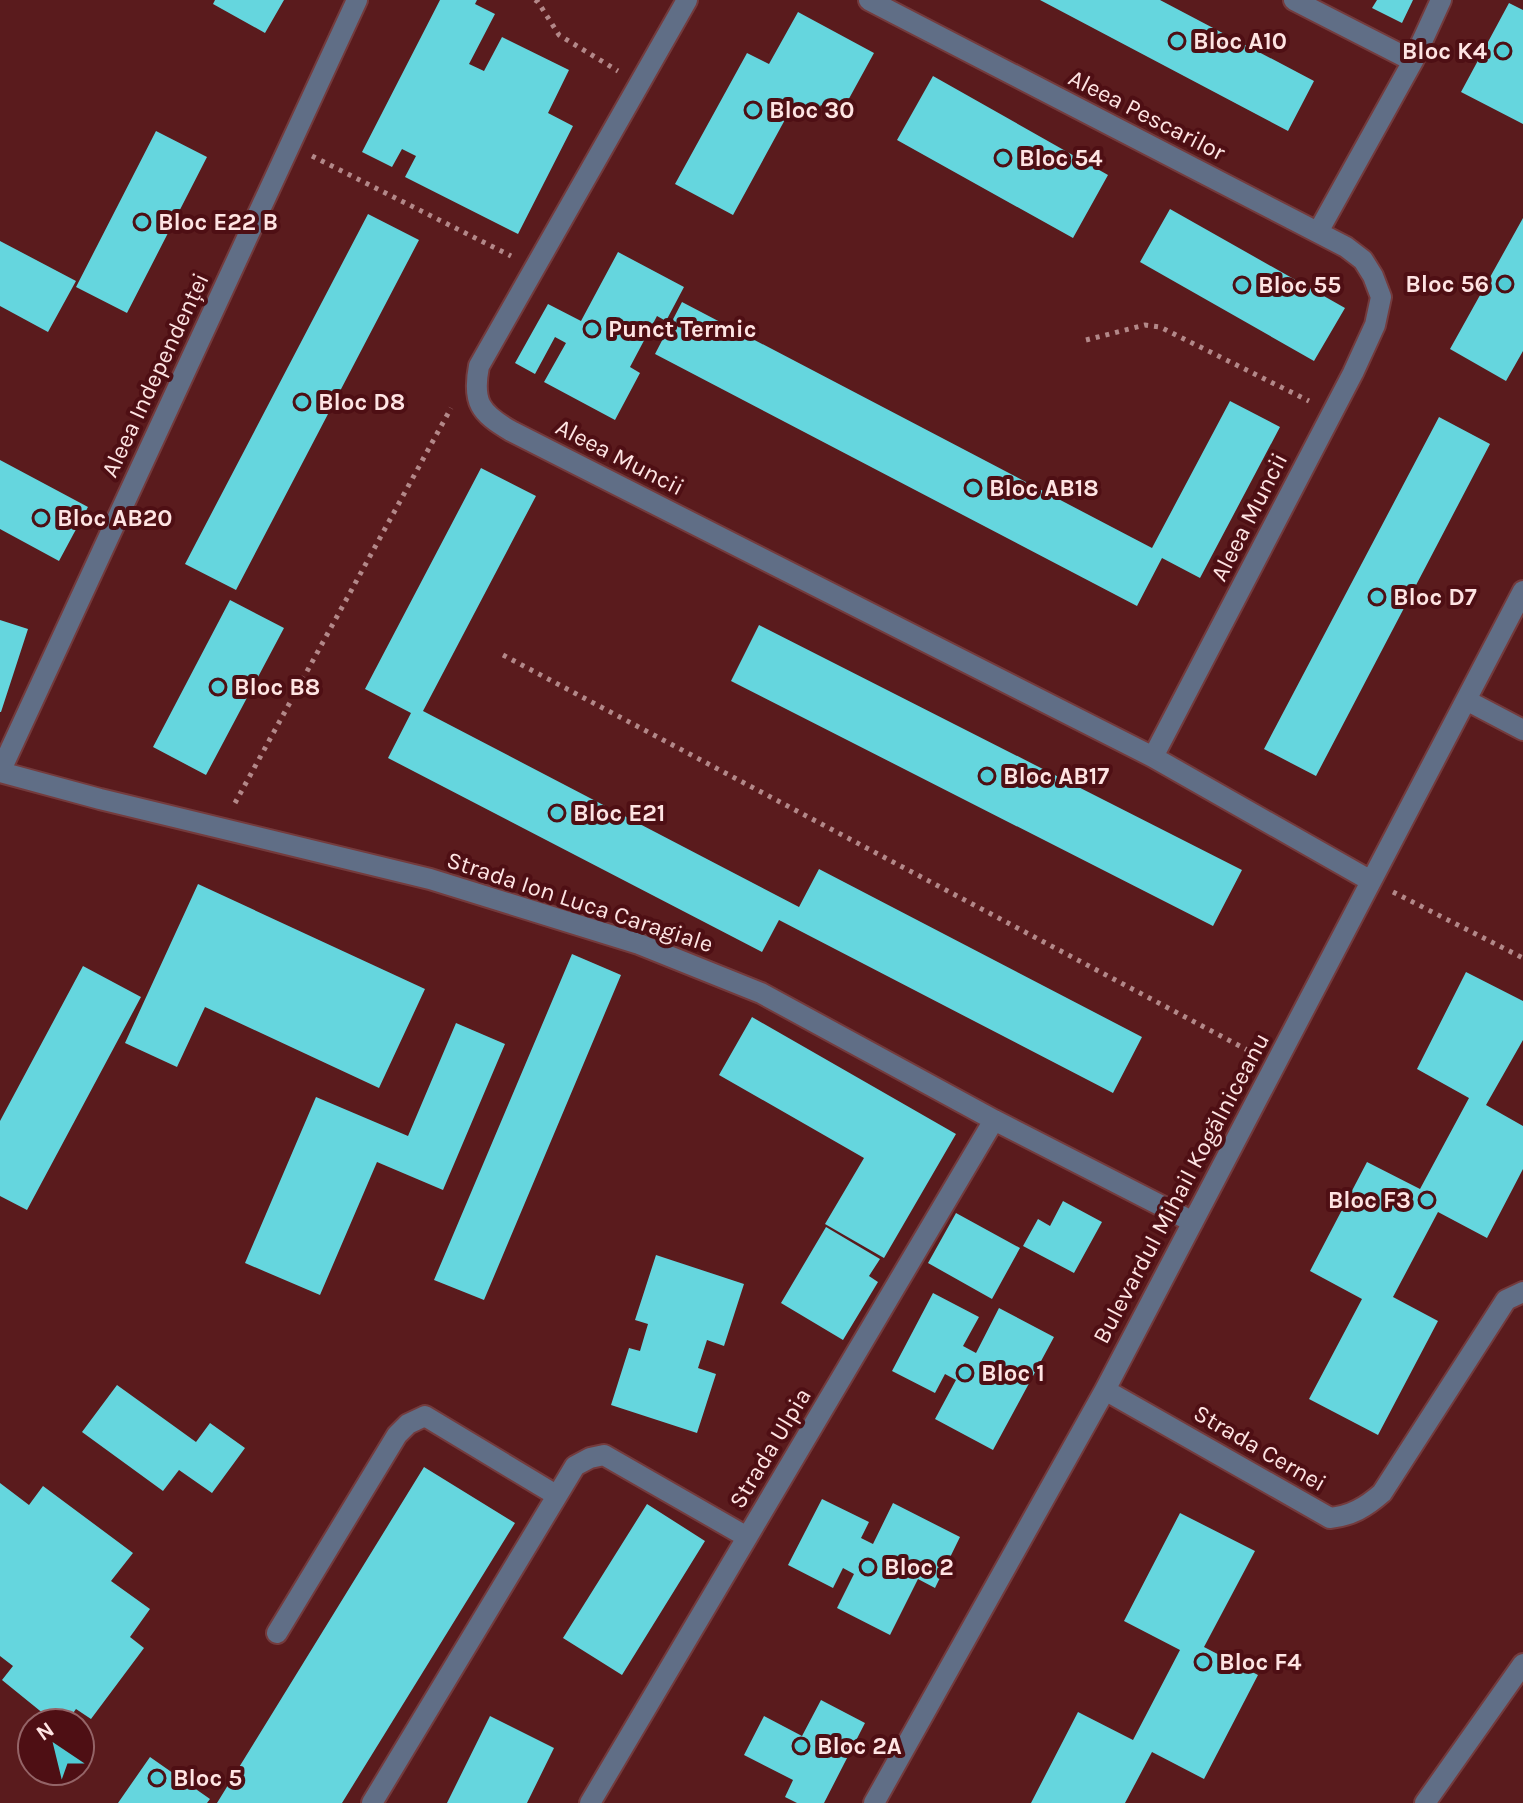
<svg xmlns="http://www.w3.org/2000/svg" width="1523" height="1803" viewBox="0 0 1523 1803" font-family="Karla,sans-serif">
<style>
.building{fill:#65d6de}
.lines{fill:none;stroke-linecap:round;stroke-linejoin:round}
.minor-casing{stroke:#743b3d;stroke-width:24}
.path{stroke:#b38889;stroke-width:5;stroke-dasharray:4 6;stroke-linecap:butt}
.minor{stroke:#606e86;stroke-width:20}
.poi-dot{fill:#51ccd5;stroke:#4e0f14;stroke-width:3}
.labels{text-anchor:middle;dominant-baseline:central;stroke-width:8;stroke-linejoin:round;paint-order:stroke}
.poi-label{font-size:24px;font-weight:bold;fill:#fee4e3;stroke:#4e0f14;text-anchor:start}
.street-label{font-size:24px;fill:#fee4e3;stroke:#4e0f14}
</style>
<rect width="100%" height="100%" fill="#5a1b1d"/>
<path class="building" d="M215 0H284L265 33 213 4Z
M440 0H477L475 4 495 14 469 64 484 71 502 37 569 70 548 113 573 126 518 234 405 177 416 156 402 149 392 167 362 152Z
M1040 0H1160L1314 81 1288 131Z
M1377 0H1413L1402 23 1372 8Z
M1509 3 1523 10V124L1461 92Z
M798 12 874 53 840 115 821 105 814 117 793 105 733 215 675 184 747 53 769 64Z
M933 76 1108 175 1073 238 897 140Z
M156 131 207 157 127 313 76 287Z
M1170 209 1345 308 1314 361 1140 262Z
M368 214 419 240 236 590 185 564Z
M1523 218V351L1506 381 1450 349Z
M0 241 76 281 48 332 0 306Z
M618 252 684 287 666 321 657 316 630 367 640 373 615 420 544 382 566 343 555 337 535 374 515 363 548 304 581 321Z
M682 302 1152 548 1230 401 1280 427 1200 578 1162 558 1137 606 655 354Z
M1439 417 1490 444 1316 776 1264 749Z
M0 460 88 507 59 561 0 529Z
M481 468 536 496 423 711 799 907 819 869 1142 1037 1113 1093 779 920 762 952 388 758 411 713 365 689Z
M230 600 284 628 206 775 153 747Z
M0 620 28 629 1 712H0Z
M759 625 1242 870 1213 926 731 681Z
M198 884 425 989 379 1088 205 1007 177 1067 125 1043Z
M572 954 621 975 484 1300 434 1280Z
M83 966 141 997 27 1210 0 1196V1121Z
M1466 972 1523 1001V1040L1486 1105 1523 1126V1169L1487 1238 1438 1212 1393 1297 1438 1321 1378 1435 1309 1399 1362 1299 1310 1271 1367 1162 1420 1189 1469 1098 1417 1069Z
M752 1017 956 1134 884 1258 825 1224 864 1158 719 1075Z
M456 1023 505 1044 443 1190 377 1162 320 1295 245 1263 316 1097 408 1136Z
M1063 1201 1102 1222 1074 1273 1023 1246 1038 1219 1050 1226Z
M956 1213 1020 1248 992 1299 928 1263Z
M826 1227 880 1259 869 1276 878 1282 843 1340 781 1303Z
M656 1255 744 1284 724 1346 707 1340 698 1368 716 1374 697 1433 611 1405 629 1348 640 1351 648 1324 635 1320Z
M933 1293 979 1317 963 1346 976 1353 999 1308 1054 1337 993 1450 935 1419 956 1380 945 1374 935 1393 892 1371Z
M117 1385 196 1442 210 1423 245 1448 212 1493 179 1470 163 1491 82 1432Z
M424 1467 515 1523 342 1803H217Z
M0 1483 29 1505 43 1486 133 1553 111 1581 150 1609 130 1637 144 1648 91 1719 76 1709 66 1723H55L2 1680 13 1666 0 1656Z
M822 1499 869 1522 861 1538 873 1544 893 1503 960 1537 935 1588 918 1579 890 1635 837 1608 854 1574 843 1568 833 1588 788 1565Z
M647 1504 705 1541 622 1675 563 1638Z
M1180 1513 1255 1551 1204 1647 1258 1675 1204 1779 1152 1752 1125 1803H1031L1078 1712 1133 1740 1180 1650 1124 1621Z
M821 1700 865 1723 824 1803H797L785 1797 793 1780 744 1755 764 1716 802 1736Z
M490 1716 554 1748 527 1803H447Z
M150 1757 210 1799 207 1803H118Z"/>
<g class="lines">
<defs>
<path id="minor" d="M687 0 479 366C472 402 480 413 511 431L1153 757 1371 881
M869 0 1346 247 1363 260 1373 276 1381 297 1375 325 1353 373 1153 757
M1294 0 1413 61 1318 232
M1413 61 1441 0
M1466 700 1523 730
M0 772 100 799 430 879 639 944 761 993 994 1120 1193 1222
M0 772 357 0
M1105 1390 1330 1518C1351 1516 1366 1507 1382 1493L1506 1300 1523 1292
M277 1633 397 1435 408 1424 425 1416 556 1495
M372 1803 575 1466 590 1458 604 1455 747 1537
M590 1803 994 1120
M874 1803 1105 1390 1523 591
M1425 1803 1523 1664"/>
</defs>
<use href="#minor" class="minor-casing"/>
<path class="path" d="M535 0 538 2 559 35 618 71
M312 156 511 256
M1086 340 1145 325 1160 327 1309 401
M503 655 1253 1053
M235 803 451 408
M1393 892 1523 958"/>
<use href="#minor" class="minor"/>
</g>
<g class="poi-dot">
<circle cx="1177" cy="41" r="8"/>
<circle cx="1503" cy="51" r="8"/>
<circle cx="753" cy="110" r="8"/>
<circle cx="1003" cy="158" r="8"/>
<circle cx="142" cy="222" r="8"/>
<circle cx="1505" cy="284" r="8"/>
<circle cx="1242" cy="285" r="8"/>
<circle cx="592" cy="329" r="8"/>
<circle cx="302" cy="402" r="8"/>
<circle cx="973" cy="488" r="8"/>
<circle cx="41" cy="518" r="8"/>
<circle cx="1377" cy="597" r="8"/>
<circle cx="218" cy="687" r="8"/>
<circle cx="987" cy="776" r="8"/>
<circle cx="557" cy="813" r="8"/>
<circle cx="1427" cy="1200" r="8"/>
<circle cx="965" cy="1373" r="8"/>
<circle cx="868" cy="1567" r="8"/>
<circle cx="1203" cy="1662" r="8"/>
<circle cx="801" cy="1746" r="8"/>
<circle cx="157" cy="1778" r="8"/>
</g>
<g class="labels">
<g class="poi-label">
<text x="1193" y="41">Bloc A10</text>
<text x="1487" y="51" text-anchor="end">Bloc K4</text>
<text x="769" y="110">Bloc 30</text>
<text x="1019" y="158">Bloc 54</text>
<text x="158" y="222">Bloc E22 B</text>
<text x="1489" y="284" text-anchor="end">Bloc 56</text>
<text x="1258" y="285">Bloc 55</text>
<text x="608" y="329">Punct Termic</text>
<text x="318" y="402">Bloc D8</text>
<text x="989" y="488">Bloc AB18</text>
<text x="57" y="518">Bloc AB20</text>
<text x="1393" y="597">Bloc D7</text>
<text x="234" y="687">Bloc B8</text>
<text x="1003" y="776">Bloc AB17</text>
<text x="573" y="813">Bloc E21</text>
<text x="1411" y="1200" text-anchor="end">Bloc F3</text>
<text x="981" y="1373">Bloc 1</text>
<text x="884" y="1567">Bloc 2</text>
<text x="1219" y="1662">Bloc F4</text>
<text x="817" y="1746">Bloc 2A</text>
<text x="173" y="1778">Bloc 5</text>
</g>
<g class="street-label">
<text transform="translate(1147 115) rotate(27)">Aleea Pescarilor</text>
<text transform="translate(155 375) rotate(-65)">Aleea Independenței</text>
<text transform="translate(620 457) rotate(27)">Aleea Muncii</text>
<text transform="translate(1249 517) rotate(-63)">Aleea Muncii</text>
<text transform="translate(580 902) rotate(18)">Strada Ion Luca Caragiale</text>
<text transform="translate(1181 1188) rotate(-62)">Bulevardul Mihail Kogălniceanu</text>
<text transform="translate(770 1448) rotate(-59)">Strada Ulpia</text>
<text transform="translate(1260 1448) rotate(30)">Strada Cernei</text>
</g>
</g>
<g transform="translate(56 1747) rotate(325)"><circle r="38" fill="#4e0f14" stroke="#946467" stroke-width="2"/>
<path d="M0-6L14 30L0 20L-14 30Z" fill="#51ccd5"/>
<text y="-12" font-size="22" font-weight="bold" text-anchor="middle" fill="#fee4e3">N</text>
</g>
</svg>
